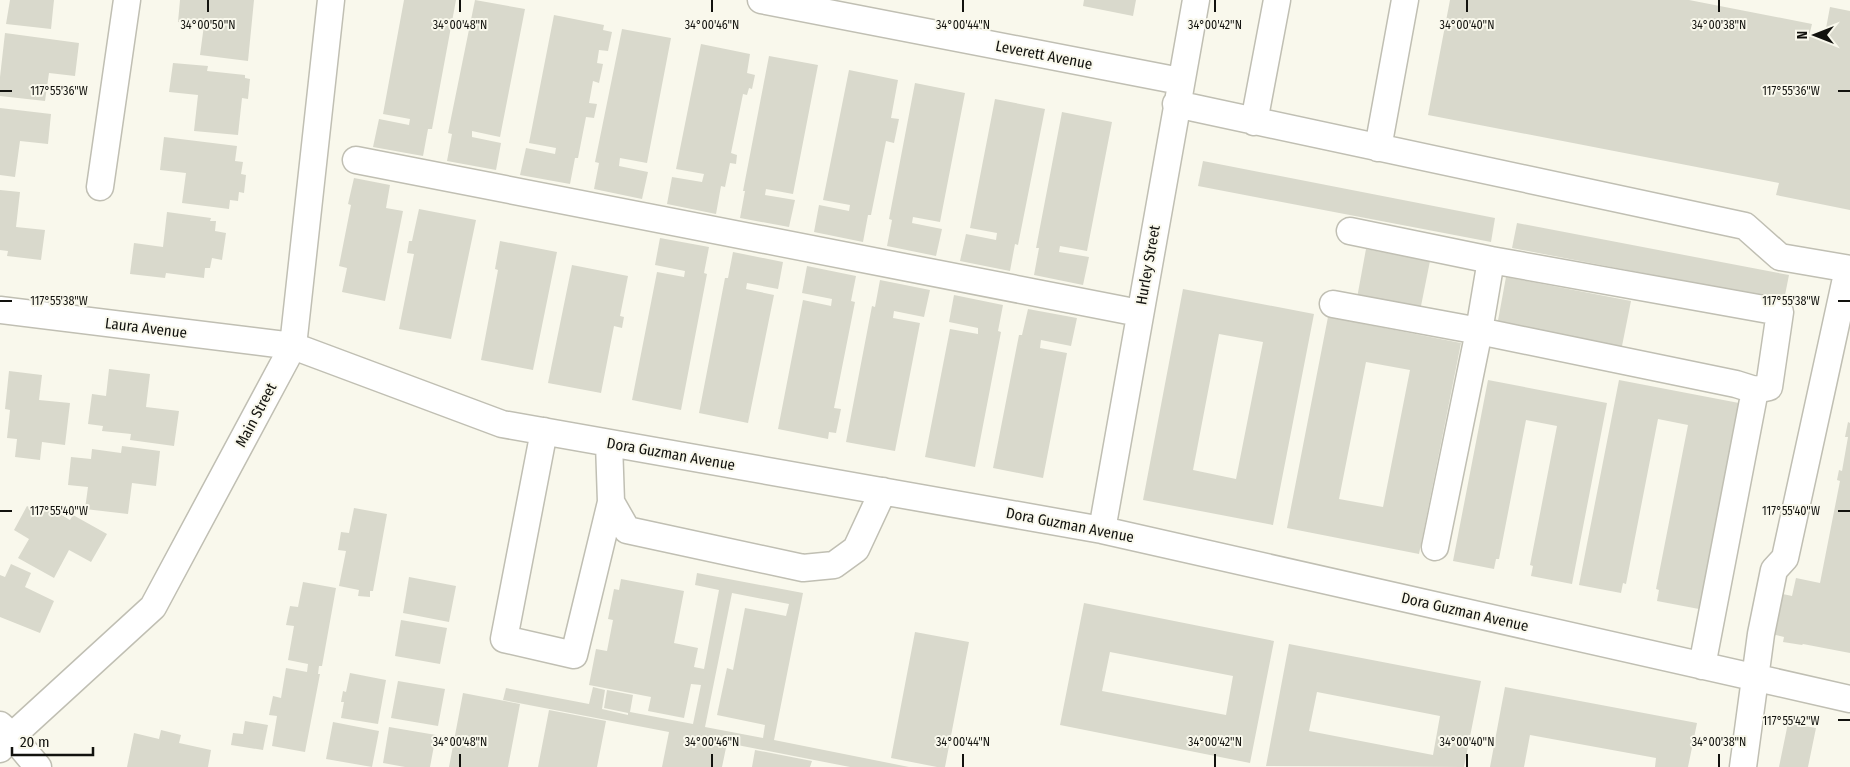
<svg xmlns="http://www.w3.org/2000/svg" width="1850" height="767" viewBox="0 0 1850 767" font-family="'Fira Sans Condensed',sans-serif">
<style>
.building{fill:#d9d9cc;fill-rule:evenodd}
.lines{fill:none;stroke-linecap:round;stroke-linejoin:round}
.minor-casing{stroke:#c0bfb3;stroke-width:29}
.minor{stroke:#fff;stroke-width:26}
.ticks{fill:none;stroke:#12120e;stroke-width:2}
.labels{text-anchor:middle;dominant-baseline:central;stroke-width:4;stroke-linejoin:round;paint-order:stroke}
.street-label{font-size:15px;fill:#12120e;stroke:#f9f8ec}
.ticks-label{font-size:12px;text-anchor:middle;fill:#12120e;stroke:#f9f8ec;stroke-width:4;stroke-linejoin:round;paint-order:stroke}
</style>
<rect width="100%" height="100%" fill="#f9f8ec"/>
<path class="building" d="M10 0H54L51 29 6 24Z
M180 0H254L248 61 200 55 204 25 178 22Z
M404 0H456L432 129H428L423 156 373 147 379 119 409 125 410 119 383 114Z
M475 0 525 9 500 137 472 131V137L501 143 496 170 447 161 452 134 448 133Z
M1084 0H1136L1133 16 1083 6Z
M1450 0H1689L1812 24 1809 36 1824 39 1830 7 1850 11V210L1776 195 1779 183 1428 115Z
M554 15 604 25 603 30 612 32 608 51 599 50 597 63 603 64 599 83 593 81 589 103 597 104 594 118 586 117 578 158H575L570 184 520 175 526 148 555 154 556 148 529 143Z
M622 29 671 38 647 163 620 158 619 166 648 172 642 199 594 189 599 163 595 162Z
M5 33 79 43 75 76 49 73 45 101 0 96V77Z
M701 44 750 54 747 73 755 75 752 89 749 88 747 95 743 94 731 153 737 155 736 164 730 163 725 187 721 186 716 214 667 204 672 177 702 182 704 174 676 169Z
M769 56 818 65 793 194 766 189 765 195 795 200 789 227 740 218 745 191H743Z
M173 63 208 66 207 71 245 75V78L250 79 248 99 242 98 238 135 194 131 198 95 169 92Z
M849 70 898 80 891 118 899 119 894 143 886 141 871 215H868L863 242 814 232 819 205 849 211 850 205 823 200Z
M915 83 965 93 940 222 913 217 912 223 942 229 936 256 887 246 892 220 889 219Z
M995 99 1045 109 1018 245 1015 244 1010 271 960 261 966 234 996 240 997 233 970 228Z
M0 108 51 114 48 144 20 141 15 177 0 175Z
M1062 112 1112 122 1087 251 1060 246 1059 252 1089 257 1083 285 1034 275 1039 248H1036Z
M164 137 237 146 235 161 243 162 241 174 246 175 244 193 239 192 238 201 230 200 229 209 182 203 186 173 160 170Z
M1203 161 1495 218 1491 242 1198 186Z
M354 178 390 185 386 208 403 211 385 301 342 292 347 268 339 266 351 205 348 204Z
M0 190 20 192 16 227 45 230 41 260 7 256 8 251 0 250Z
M419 209 476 220 451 339 399 329 414 254 407 253 409 241H412Z
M167 212 211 218 210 221H216L215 231 226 233 222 260 212 258 210 268H205L204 278 166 273 165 278 130 274 134 243 163 247Z
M1517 223 1789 275 1784 300 1512 248Z
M660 238 709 247 704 273 707 274 681 410 632 400 657 272 684 277 685 271 655 265Z
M500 241 557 252 533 370 481 360 498 270 495 269Z
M1366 249 1430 261 1420 311 1357 298Z
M733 252 783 262 778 289 747 283 746 289 774 295 748 423 699 413 725 278H728Z
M572 265 628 276 620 316 624 317 622 328 614 326 601 393 548 383Z
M807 266 856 276 851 301 855 302 834 408 841 409 836 433 829 432 828 439 778 429 803 300 831 306 832 299 802 293Z
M1506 277 1631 301 1621 351 1497 326Z
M880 280 930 290 924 317 894 311 893 318 920 323 895 451 846 442 872 306 875 307Z
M1183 289 1314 314 1273 525 1143 500ZM1219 334 1263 342 1236 479 1193 470Z
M954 295 1003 305 998 331 1001 332 975 467 925 457 950 329 978 334V328L949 322Z
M1028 309 1077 318 1071 346 1041 340 1040 348 1067 353 1043 478 993 468 1019 335H1022Z
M1328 317 1461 343 1419 554 1287 528ZM1366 362 1410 370 1383 507 1339 499Z
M109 369 150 374 146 407 179 411 174 446 130 440 131 434 102 431 103 426 88 424 92 394 106 396Z
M9 371 42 375 39 400 70 403 65 445 42 442 40 460 15 457 17 439 7 438 10 410 5 409Z
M1488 380 1607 403 1572 584 1531 576 1533 566 1530 565 1557 426 1526 420 1499 559H1496L1494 569 1453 561Z
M1619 380 1739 403 1699 609 1657 601 1659 590 1656 589 1688 425 1658 419 1626 584 1623 583 1621 593 1579 585Z
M1848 422 1850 423V653L1803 644 1802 645 1783 642 1784 637 1772 634 1778 593 1792 596 1796 578 1820 583 1840 481 1837 480 1839 470 1842 471 1848 437H1845Z
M122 446 160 451 156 486 132 483 128 514 85 509 88 487 68 485 71 457 91 459 92 449 121 453Z
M27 506 41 514 46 506 70 520 73 515 107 534 91 562 69 550 54 578 18 558 29 539 14 530Z
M354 508 387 514 373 591H370V597L358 596 359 590 339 586 346 551 338 550 341 532 349 533Z
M11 564 31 573 25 587 54 601 40 633 0 617V575L5 577Z
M697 573 803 593 774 740 909 767H850L727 743 722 767H662L669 732 503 700 506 688 589 704 593 687 605 690 602 709 628 715V713L604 708 607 690 633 695 630 712 693 724 701 685 691 684 684 718 648 711 651 697 589 685 596 649 607 651 613 620 608 619 614 589 619 590 621 579 684 591 674 643 698 648 694 667 704 669 719 590 695 585ZM732 593 789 604 786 616 745 608 733 670 727 668 717 715 765 725 763 738 705 727Z
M409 577 456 586 449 622 403 613Z
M303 582 336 588 322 666H319L318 674H320L305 752 272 746 277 716 269 715 273 696 281 698 286 668 307 672 308 664 288 660 294 626 286 625 290 606 298 607Z
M1084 603 1274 641 1250 763 1060 725ZM1110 652 1233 676 1226 715 1102 691Z
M401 620 447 628 440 664 395 656Z
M915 632 969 642 945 767H937L891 758Z
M1289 644 1481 681 1464 767 1266 766ZM1317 692 1440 716 1433 755 1309 731Z
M350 673 386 680 378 724 341 718 344 702H341L343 691 346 692Z
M398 681 445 689 438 726 391 718Z
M1505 687 1697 723 1688 767H1655L1656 758 1530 735 1524 767H1490Z
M463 693 520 704 508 767H449Z
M549 710 606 721 597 767H538Z
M245 721 268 725 263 750 231 745 233 733 243 734Z
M333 722 379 731 372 767 326 759Z
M1788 723 1816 728 1808 767H1779Z
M389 727 436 735 430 767H405L383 763Z
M161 730 181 735 179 743 211 750 208 767H127L134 733 159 739Z
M755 750 812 761 810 767H752Z"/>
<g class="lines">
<defs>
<path id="minor" d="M761 0 1180 81
M1176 104 1745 226 1780 257 1850 269
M1254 122 1277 0
M1378 148 1405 0
M356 160 1139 313
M100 187 127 0
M1350 231 1491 260
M1333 304 1479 331 1491 260 1780 312 1769 387 1755 390
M0 310 293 346 502 424 1102 530 1850 699
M544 431 504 639 574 655 611 502
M609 443 611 502 627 530 803 568 834 565 856 549 883 491
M1102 530 1196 0
M1435 547 1479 331 1736 384 1755 390 1702 666
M0 725 12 736 38 767
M0 749 12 736 153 607 293 346 331 0
M1743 767 1761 634 1774 570 1785 558 1848 269"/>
</defs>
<use href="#minor" class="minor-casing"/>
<use href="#minor" class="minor"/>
</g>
<path class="ticks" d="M208 0V12M460 0V12M712 0V12M963 0V12M1215 0V12M1467 0V12M1719 0V12M0 91H12M1838 91H1850M0 301H12M1838 301H1850M0 511H12M1838 511H1850M1838 720H1850M460 754V767M712 754V767M963 754V767M1215 754V767M1467 754V767M1719 754V767"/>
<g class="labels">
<g class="street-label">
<text transform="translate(1044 55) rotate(11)">Leverett Avenue</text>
<text transform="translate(1148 265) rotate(-80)">Hurley Street</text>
<text transform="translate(146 328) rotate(7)">Laura Avenue</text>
<text transform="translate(256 415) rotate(-62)">Main Street</text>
<text transform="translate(671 454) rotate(10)">Dora Guzman Avenue</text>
<text transform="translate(1070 525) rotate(11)">Dora Guzman Avenue</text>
<text transform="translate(1465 612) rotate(13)">Dora Guzman Avenue</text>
</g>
</g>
<g class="ticks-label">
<text x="208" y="29">34°00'50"N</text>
<text x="460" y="29">34°00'48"N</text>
<text x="712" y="29">34°00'46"N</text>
<text x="963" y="29">34°00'44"N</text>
<text x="1215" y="29">34°00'42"N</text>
<text x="1467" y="29">34°00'40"N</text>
<text x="1719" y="29">34°00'38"N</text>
<text x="1791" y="95">117°55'36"W</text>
<text x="59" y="95">117°55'36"W</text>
<text x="1791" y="305">117°55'38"W</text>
<text x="59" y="305">117°55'38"W</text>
<text x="1791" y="515">117°55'40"W</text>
<text x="59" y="515">117°55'40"W</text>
<text x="1791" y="725">117°55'42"W</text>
<text x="460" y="746">34°00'48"N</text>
<text x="712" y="746">34°00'46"N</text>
<text x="963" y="746">34°00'44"N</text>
<text x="1215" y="746">34°00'42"N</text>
<text x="1467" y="746">34°00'40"N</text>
<text x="1719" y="746">34°00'38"N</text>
</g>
<g transform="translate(1815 35) rotate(270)" stroke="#f9f8ec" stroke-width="4" paint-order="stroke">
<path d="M0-4L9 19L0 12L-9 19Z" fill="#12120e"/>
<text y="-8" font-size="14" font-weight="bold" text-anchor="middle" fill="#12120e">N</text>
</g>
<path d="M12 747v8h81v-8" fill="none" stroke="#12120e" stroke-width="2.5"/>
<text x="20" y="747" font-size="15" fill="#12120e" stroke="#f9f8ec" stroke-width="4" paint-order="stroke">20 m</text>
</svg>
